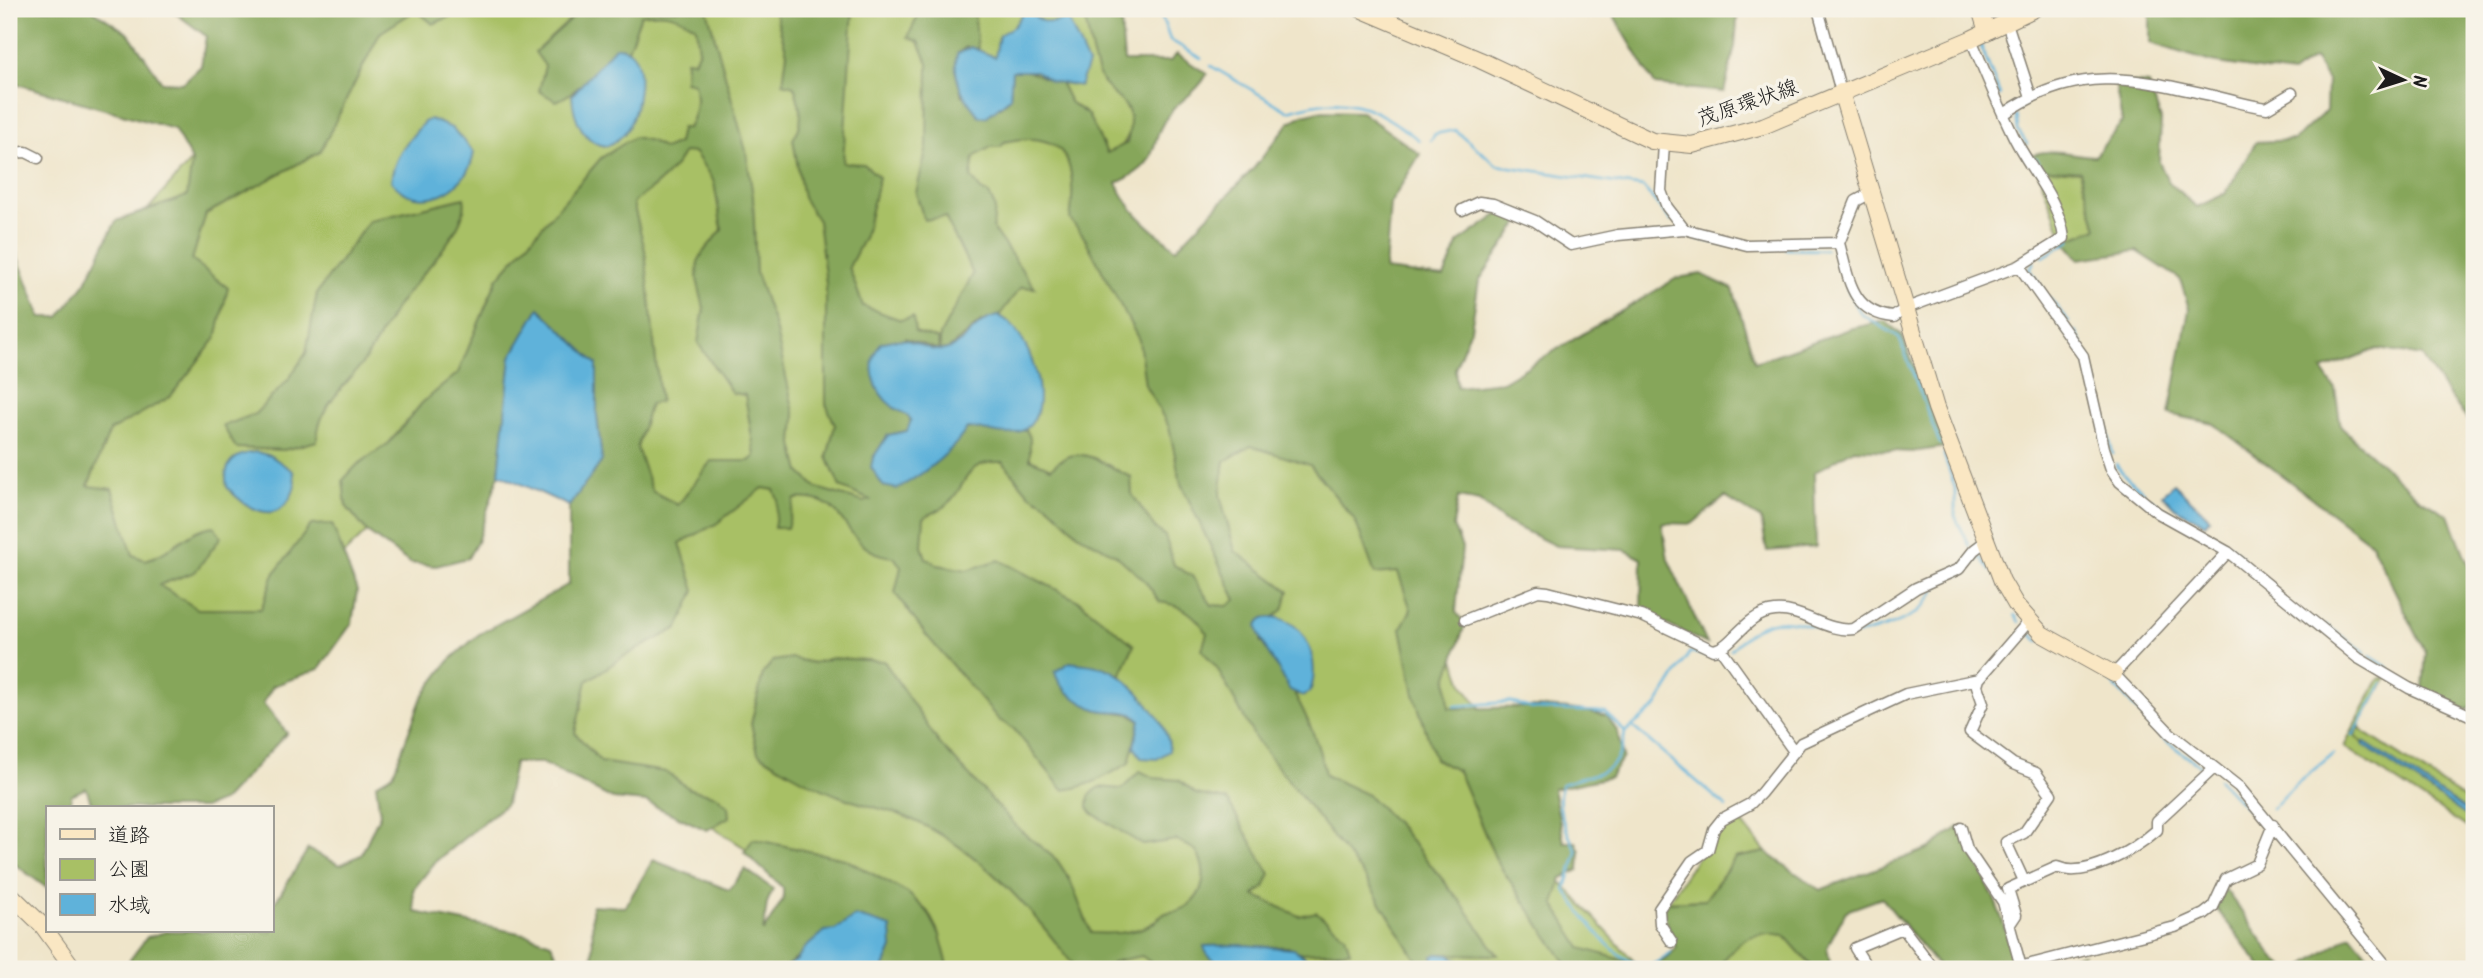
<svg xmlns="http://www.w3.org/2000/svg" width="2483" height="978" viewBox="0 0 2483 978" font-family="Kalam,'Klee One',sans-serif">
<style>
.green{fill:#a8c065;stroke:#626e40;stroke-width:2}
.forest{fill:#86a65a;stroke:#51613b;stroke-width:2;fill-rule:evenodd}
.water{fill:#5fb2da;stroke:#3e677b;stroke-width:2}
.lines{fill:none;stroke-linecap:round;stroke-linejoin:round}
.stream{stroke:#5fb2da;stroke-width:2.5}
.street-casing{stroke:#868073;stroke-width:13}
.secondary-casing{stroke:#868073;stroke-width:18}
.street{stroke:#fff;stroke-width:10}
.secondary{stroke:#fae7c3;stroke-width:16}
.labels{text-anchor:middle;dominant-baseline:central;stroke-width:7;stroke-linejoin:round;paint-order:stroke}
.street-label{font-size:21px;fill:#1c1c1c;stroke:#f7f3e8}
</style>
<rect width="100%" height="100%" fill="#f7f3e8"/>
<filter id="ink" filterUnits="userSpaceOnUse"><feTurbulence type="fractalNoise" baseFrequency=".0143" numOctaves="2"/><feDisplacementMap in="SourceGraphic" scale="14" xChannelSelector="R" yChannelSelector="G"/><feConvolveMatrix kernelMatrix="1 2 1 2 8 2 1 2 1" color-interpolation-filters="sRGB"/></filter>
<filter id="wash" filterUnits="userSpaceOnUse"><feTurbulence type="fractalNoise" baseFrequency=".00686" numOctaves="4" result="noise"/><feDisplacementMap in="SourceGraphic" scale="28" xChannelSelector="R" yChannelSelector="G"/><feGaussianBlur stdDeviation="1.57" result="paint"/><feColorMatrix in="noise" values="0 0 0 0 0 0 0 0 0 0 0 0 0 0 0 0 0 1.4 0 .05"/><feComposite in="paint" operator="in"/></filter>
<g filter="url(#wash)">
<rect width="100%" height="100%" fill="#efe5ca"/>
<path class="green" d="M327 9H1106L1119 61 1146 103 1093 199 1350 448 1439 619 1464 686 1523 766 1552 872 1641 969H918L781 871 682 808 552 757 612 435 588 297 372 527 271 625 199 656 72 555 141 217Z
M2037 168 2080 170 2097 228 2064 241Z
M2384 677 2387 678 2353 735 2355 736 2361 724V730L2474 805V816L2355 737 2474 821V832L2344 747 2378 680Z
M1736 815 1766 852 1735 858 1705 900 1668 902 1717 827Z
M1751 898 1828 969H1664Z
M2083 954V969H2025Z"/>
<path class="forest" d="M9 9H91L129 34 162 82 183 83 201 66 206 36 170 9H467L433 24 416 10 380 33 320 152 206 214 192 260 228 288 216 338 170 397 110 431 88 486 112 489 133 555 145 560C171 554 187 529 214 526L221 537 195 572 159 585 198 609H261L274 574 311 525 332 524 357 591 352 623 319 669 273 686 263 703 287 733 224 800 204 808H93L86 788 71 795V808H47V888L9 860V235L41 317H59L86 282 116 221 187 196 192 161 174 129 14 83 17 45 9 29Z
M582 9H707L746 151 753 196 756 273 775 327 795 417 793 444 800 472 817 488 864 502 870 500 840 487 827 457 835 425 826 404V283L818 221 803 198 793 139C806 122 800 105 794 86L783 83 787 53 774 9H853L843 163 864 164 879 177 865 236 849 267 863 306 901 320 913 317 915 332 938 339 939 350 905 338 894 408 909 415 911 425 907 431 888 435 873 458 897 488 934 464 967 428C989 429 1004 438 1026 429L1030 438V459L1051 468C1079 440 1100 463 1131 477L1132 494 1154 527 1165 536 1174 565 1192 576 1212 605 1227 606 1236 600 1181 484 1169 427 1145 385 1139 340 1084 237 1070 219C1078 165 1068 128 1004 142L1001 147H991L974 157 971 177 981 190 989 194 995 207 993 229 1035 288 1021 287 999 316 981 322 948 349 940 350V335L973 274 945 217 924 220 916 193 927 147 928 63 919 42 908 37 921 9H974L978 50 966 47 957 54 956 74 962 95 1000 107 1010 98 1012 71C1035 68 1040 80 1060 82L1070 102 1088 115 1107 153 1127 143C1139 93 1112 107 1098 73 1092 59 1087 26 1083 9H1120L1124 61H1170L1177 54 1207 74C1198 92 1181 99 1169 114 1145 146 1166 161 1117 183 1129 213 1152 229 1176 249L1253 169 1290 122 1303 115 1319 111 1361 112 1420 154 1390 204 1385 270 1444 277 1459 242 1503 211 1522 218 1479 281 1471 329 1455 368 1457 387 1502 382 1677 278 1701 274 1733 289 1755 362 1849 329 1885 321 1902 335 1946 447 1912 452 1854 449 1814 473 1816 547 1767 551 1761 519 1725 497 1692 524 1662 523 1668 559 1707 644 1641 612 1642 559 1625 550 1556 546 1504 521 1479 501 1458 497 1453 526 1462 548 1456 612 1465 624 1447 680 1449 708C1505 710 1550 701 1607 716L1617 731 1623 757 1610 777 1553 789 1564 842H1576L1580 851 1579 870 1562 878 1554 904 1581 948 1650 968 1666 959 1676 948 1662 909 1668 902 1705 900 1735 858 1766 852 1820 890 1928 849 1959 827C1982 872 2005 912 2013 963L1986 969H1940L1882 898 1846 911 1827 947 1831 969H1814L1784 935C1746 930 1739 941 1717 969H1570L1497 862 1458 771 1435 759 1414 694 1401 628 1411 610 1398 572 1375 574 1355 520 1310 465 1251 446 1225 461 1220 495 1235 551 1289 591 1283 610 1274 617 1263 618 1261 642C1288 677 1318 731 1325 775L1368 795 1399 826 1461 902 1498 955 1437 954 1433 969H1422L1366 879 1255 738 1217 668 1202 650 1207 633C1195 614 1182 605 1160 602L1145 581 1116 555 1079 535 1047 504 1029 494 1003 462C960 460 970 487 944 507 938 511 930 513 924 518L922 546 926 558 938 565 967 570 999 560 1079 601 1134 645 1120 676 1111 670 1066 691 1095 709 1130 714 1140 720 1129 763C1107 776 1089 787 1063 790L1014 729 999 720 926 635 895 593 901 567 894 557C837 552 854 493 795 499L787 528H774L778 500 774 490 763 488 716 524 680 543 695 591 678 628 623 657 587 681 575 733 601 762 666 772 690 789 717 796 728 806 729 817 707 830 646 802 613 799 542 763H514L506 804 436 861 413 890 415 912 529 935 551 943 563 969H123L147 937 169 931H271V902L276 901 308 849 340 865 361 855 380 814 376 784 393 774 422 697 449 661 478 635 569 584V506L602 461 597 416V364L539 308 511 357 499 474 477 542 468 558 436 566 410 563 367 532 346 506 343 480 357 465 389 443 422 403 458 373 497 279 601 158 634 137 651 141 664 149 678 143 681 128H688C696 113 698 100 694 83L685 81 686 60 694 61 699 50 696 27C677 14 663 11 641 15L628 50 621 47C598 65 582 91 556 101L539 91 545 66 535 52ZM684 152 695 153 714 182 722 230 703 252 698 262 697 279 704 308 698 343 732 393 745 395 755 456 749 461H711L678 505 652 491 637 448 650 404 660 402 645 250 633 203C652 188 673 174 684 152Z
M1610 9H1738L1735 46 1724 92 1655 85Z
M2169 9H2474V427L2448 395 2422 356 2377 349 2322 370 2335 389 2341 427 2420 499 2449 515 2451 520 2474 579V705L2466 710 2423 688 2426 653 2371 543 2214 424 2169 414 2189 309 2180 279 2137 251 2079 259 2064 241 2097 228 2080 171 2037 168 2031 155C2055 147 2070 155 2095 156L2122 122 2115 82 2149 84 2161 120 2159 162 2169 183 2197 207 2225 194 2256 142 2294 140 2326 111 2327 79 2314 58 2292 74 2211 62 2150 43V14Z
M464 198C472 228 408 286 392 314 382 331 374 348 362 364 343 388 317 409 317 441L284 450 236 448 223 426 255 414 288 380 306 353 317 293 369 221Z
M792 658 813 663 832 658 884 661 939 743 1021 831 1057 860 1070 880 1091 933C1111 934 1132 934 1151 924 1156 922 1159 916 1164 914 1168 911 1175 912 1180 910 1205 898 1210 872 1195 850L1177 840 1143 845 1092 813 1088 807 1089 796 1099 787 1122 789 1140 771 1154 778 1179 780 1196 794 1227 800 1270 874 1265 887 1254 895 1299 916 1316 912 1345 935 1350 951 1299 953 1288 947 1205 946 1229 969H1159L1142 956 1112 962V969H1076C1031 908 977 846 906 817 884 808 860 805 839 796 810 785 783 769 758 753L751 724 763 673 773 661Z
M753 839 845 859 908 893 928 912 940 935 949 969H883L892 948 799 957 782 969H593L592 905 625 907 653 860 729 890 745 869 773 889 767 903 763 932 783 899V888L744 852Z
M2225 889 2277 961 2287 969H2263L2216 908Z
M2351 934 2379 969H2299Z"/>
<path class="water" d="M1025 10 1030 11C1041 26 1052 23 1068 19L1088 64 1080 86 1050 81 1036 71H1012L1010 98 986 117 979 116C963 97 952 79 957 54L971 47 995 57 999 35 1014 26Z
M615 47C652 45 639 108 628 128 624 136 615 142 607 146 584 145 573 117 572 95Z
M430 119 452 128 474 152C469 191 418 216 391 181 394 155 408 141 424 122Z
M539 308 597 364V416L602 461 569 506 499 474 511 357Z
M999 316C1028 327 1057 410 1025 429 1006 441 987 428 967 428 952 454 923 474 897 489L883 486 871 467 873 458 888 435 907 431 911 420C907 413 900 412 893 407 873 392 865 362 881 343 913 331 922 353 944 350 966 346 976 318 999 316Z
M257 452 271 456 293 471C296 482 296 488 290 498 274 526 244 507 227 487 222 464 235 453 257 452Z
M2174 484 2210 518 2205 524 2175 508 2162 494Z
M1274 617C1307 622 1321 662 1310 692L1303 696 1290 691C1282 673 1258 641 1257 625L1263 618Z
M1070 662C1082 664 1096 664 1108 669 1131 678 1172 726 1169 751L1157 759 1141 758 1134 746 1140 720C1129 707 1112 714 1099 710 1082 705 1058 689 1055 672Z
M2364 742 2474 816V821L2363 745Z
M855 916 891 927 892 948 883 969H782L796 961 804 949 825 931 835 930Z
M1244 945 1294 949 1319 969C1294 969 1208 978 1204 946Z
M1437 954 1450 955 1468 969H1433V956Z"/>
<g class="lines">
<path class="stream" d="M1159 9 1170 40 1201 58
M1981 46 2000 95
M1211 66 1288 111C1348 93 1371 104 1419 140
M2016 115 2018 130 2027 144
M1431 140 1435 134 1455 130 1497 165 1643 187 1671 221
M2036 158 2053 192
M1678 234 1726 245
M1786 249 1826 250
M1835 256 1842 275
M2043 257 2070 241 2063 214
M2034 262 2029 269 2042 288
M1847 288 1861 314 1899 337 1940 444
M2049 298 2069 322
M2076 332 2083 345
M2088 354 2113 454
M1944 455 1955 488V516L1970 547
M2116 464 2124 475 2144 492
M2151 499 2171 514
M2186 523 2228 544 2242 557
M1979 556 1990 570
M1959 575 1980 557
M2015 615 2019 622
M2326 625 2365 653
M2028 632 2039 641
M1840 634C1859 639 1910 621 1924 606 1930 599 1934 590 1940 583
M1731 650C1766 614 1778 618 1824 629
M2370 656 2389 668
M2109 680 2161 737 2201 767
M1454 706 1510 702 1533 709 1605 712 1625 732C1619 778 1599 770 1562 784 1554 809 1566 829 1577 852L1565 890C1583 914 1618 972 1653 964 1659 962 1665 956 1671 952
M1634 728 1727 807
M1625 732 1656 707 1690 652 1719 658
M2353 736 2383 683
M2218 779 2259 821
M2272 809 2295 785 2333 754"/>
</g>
</g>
<g filter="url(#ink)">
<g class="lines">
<defs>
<path id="street" d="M1818 9 1841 92
M2007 23 2031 97
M2004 114C2074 65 2132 77 2210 95 2228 99 2248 106 2267 108L2292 93
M1664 144 1661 191 1667 207 1684 229 1747 245 1839 243 1856 201 1871 193
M9 153 26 152 38 158
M1462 210 1479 202 1493 204 1535 221 1571 245 1618 235 1684 229
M1839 243C1849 279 1851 313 1894 317L1904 309 2019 266 2064 238C2059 198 2028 168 2012 133 1997 102 1984 70 1971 39
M2019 266 2083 356 2104 448 2111 469 2120 482 2158 513 2228 552 2358 658 2409 688 2474 717
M2228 552 2114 674 2170 733 2239 787 2389 969
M1465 620 1538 591 1548 592 1642 616 1713 650C1733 648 1744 614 1775 611 1802 608 1826 633 1854 629L1916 588 1959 569 1974 550 1986 541
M1721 649 1793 750
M1961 828 1967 849 2003 902 2021 967
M2024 881 2006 842 2024 833 2051 794 2036 773 2013 764 1970 732 1983 703 1977 686 1979 679 2029 621
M2010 924 2016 915 2008 889 2057 867C2086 880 2135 849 2157 830V821L2214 768
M1672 942 1660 924 1659 909 1692 861 1708 850 1714 829 1722 819 1750 804 1761 793 1801 743 1906 694 1979 679
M1868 969 1855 948 1903 928 1934 969
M2012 969 2175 927 2204 914 2213 907 2226 879 2257 864 2273 825"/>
<path id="secondary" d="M1360 9 1480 60 1652 141 1692 145 1763 126 1971 39 2034 9
M1980 9 1987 32
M1841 92 1936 408 2002 581 2016 605 2042 634 2114 674
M9 893 42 925 74 969"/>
</defs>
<use href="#street" class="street-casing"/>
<use href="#secondary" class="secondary-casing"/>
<use href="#street" class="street"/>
<use href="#secondary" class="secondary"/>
</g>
</g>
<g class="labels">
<g class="street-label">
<text transform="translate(1748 104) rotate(-19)">茂原環状線</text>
</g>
</g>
<rect width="2483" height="978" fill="none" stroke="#f7f3e8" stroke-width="35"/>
<rect x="46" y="806" width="228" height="126" fill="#f7f3e8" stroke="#9f9d96" stroke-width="2"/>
<rect x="60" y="829" width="35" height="10" fill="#fae7c3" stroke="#9f9d96" stroke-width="2"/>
<text x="108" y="842" font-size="21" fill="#1c1c1c">道路</text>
<rect x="60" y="859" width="35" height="21" fill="#a8c065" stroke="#9f9d96" stroke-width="2"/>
<text x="108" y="876" font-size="21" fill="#1c1c1c">公園</text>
<rect x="60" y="894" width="35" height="21" fill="#5fb2da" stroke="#9f9d96" stroke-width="2"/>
<text x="108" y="912" font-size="21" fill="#1c1c1c">水域</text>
<g transform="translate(2403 80) rotate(94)" stroke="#f7f3e8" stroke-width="5" paint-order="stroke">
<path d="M0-5L12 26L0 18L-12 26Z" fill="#1c1c1c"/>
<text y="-10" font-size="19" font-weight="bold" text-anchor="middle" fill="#1c1c1c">N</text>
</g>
</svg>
